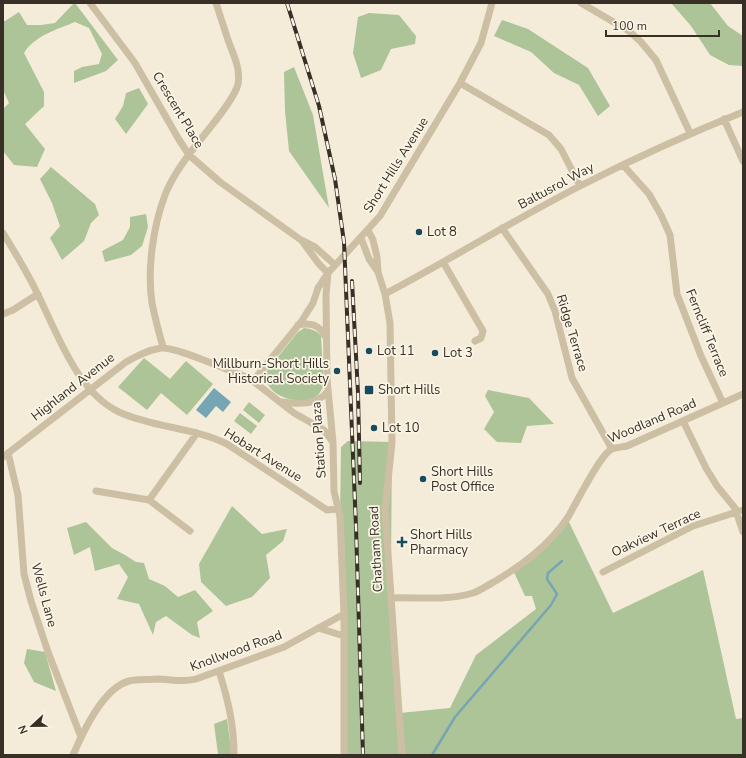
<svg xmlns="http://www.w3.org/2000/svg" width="746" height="758" viewBox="0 0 746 758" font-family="'Nunito Sans',sans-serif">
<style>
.green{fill:#adc498}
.water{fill:#76a5b3}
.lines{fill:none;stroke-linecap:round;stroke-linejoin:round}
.stream{stroke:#76a5b3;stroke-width:2.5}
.minor{stroke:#cdbfa4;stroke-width:7}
.rail-casing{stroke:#382f26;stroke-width:4}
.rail{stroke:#fbf5e6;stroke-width:2.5;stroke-dasharray:8;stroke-linecap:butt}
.poi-dot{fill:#184b5d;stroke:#fbf5e6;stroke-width:1.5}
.labels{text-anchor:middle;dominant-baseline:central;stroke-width:3.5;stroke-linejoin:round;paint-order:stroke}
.street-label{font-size:13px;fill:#382f26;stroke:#fbf5e6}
.poi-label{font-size:13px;fill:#382f26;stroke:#fbf5e6;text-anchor:start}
</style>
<rect width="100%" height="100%" fill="#f4ecd9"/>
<path class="green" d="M74 3H75L118 60 106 71 74 83V71L82 67 99 64 102 54 89 28 75 22C58 29 34 36 24 53L44 92V106L25 124 45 149 37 167 14 165 3 151V109L9 103 3 90V21H5L19 12 27 25H41L55 23Z
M671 3H710L728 26 743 36V66L729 65 710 55 691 26Z
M369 13 399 15 416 36 415 44 391 49 381 70 361 78 353 53 358 17Z
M502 20 528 29 588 68 610 106 598 116 579 85 554 73 531 52 494 36Z
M294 67 313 115 329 208 289 151 285 111 284 72Z
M139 88 148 104 126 134 115 119 123 106 126 93Z
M51 167 95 204 99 215 91 223 84 241 62 260 50 238 60 226 52 203 40 179Z
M146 214 148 227 142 246 131 255 105 262 102 251 123 240 130 227V217Z
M304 328C312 329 316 330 321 336L324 386C321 390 319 396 314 398 297 406 262 395 266 372L297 333Z
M144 358 170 379 186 361 213 384 187 415 161 393 147 410 118 387Z
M488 390 529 398 554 424 527 426 521 443 497 442 484 429 494 412 485 396Z
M249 402 265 415 259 423 243 410Z
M240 413 257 426 251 434 234 421Z
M348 441 392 442 391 567 400 713 450 708 476 655 536 609 532 596H525L513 570 531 557 567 518 613 613 703 570 736 719 743 718V755H343L340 519 341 447Z
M232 506 262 534 287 529 283 541 266 555 270 578 252 597 226 606 201 582 199 564Z
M86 522 112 548 125 555 136 562 144 563 149 579 165 586 178 597 195 590 213 611 197 622 200 638 192 635 166 616 156 622 153 635 139 604 117 599 128 577 119 564 95 571 90 547 74 555 67 528Z
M27 649 45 652 56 691 34 682 24 663Z
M227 719 232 755H215L218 754 214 724Z"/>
<path class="water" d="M214 388 231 402 223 412 216 406 206 418 196 410Z"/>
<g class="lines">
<path class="stream" d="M432 755 455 717 551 605 557 594 547 579 548 573 562 561"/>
<path class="minor" d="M90 3 135 63 178 138 189 155 220 182 301 240 315 247 335 265
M581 3 629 31 641 42 656 60 690 133
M460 83 549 135 561 149 580 186
M724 119 743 161
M623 165 649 194 661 215 670 235 677 294 701 356 723 403
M502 228 548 294 555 311 572 378 612 449
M368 230 373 240 377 257 378 272 385 294 390 323 392 442 385 510 402 755
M3 233C16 254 29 275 39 297 58 335 78 393 119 412 154 428 193 427 227 444L327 510 337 509
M361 238 369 259 378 272
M302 241 319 264 328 273
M443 262 483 331 481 338 475 341
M328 273 326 295 327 379 333 442 334 491 340 517 342 566 344 614V755
M385 294C451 259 514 220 580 186 633 159 688 134 743 112
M3 314 13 310 38 294
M298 325C311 322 319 325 325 336
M163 347C159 333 155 318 152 303 147 269 153 227 165 195 172 177 185 159 197 144 207 131 235 99 238 84 241 69 233 54 228 40 224 28 220 15 216 3
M253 381 301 322 313 303 318 288 328 273 380 216 460 83 481 43 492 3
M282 402C298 404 317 406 328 391
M683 421 706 468 717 486 735 508 743 532
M8 453 18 495 24 574 31 601 48 652 81 737
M3 457 126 362C137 356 148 350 161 348 175 346 227 370 244 376L253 381 294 413 324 430 332 441
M96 491 149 500 190 531
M149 500 197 433
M603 572 693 526 743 510
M391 598C418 597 446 601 473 593 480 591 486 586 492 583 521 566 549 546 568 517 576 504 600 454 612 449 617 447 623 447 627 446L743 394
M318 628 344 636
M219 671C228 700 234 724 234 755
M73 755C83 732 103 688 129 681 137 679 148 680 157 679 171 679 182 683 196 679L284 647 344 614"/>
<defs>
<path id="rail" d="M287 3 319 106 335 179 344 242 356 527 363 755
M352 281 358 393 360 483"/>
</defs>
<use href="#rail" class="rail-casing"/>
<use href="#rail" class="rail"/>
</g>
<g class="poi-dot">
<circle cx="419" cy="232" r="4"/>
<circle cx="369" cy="351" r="4"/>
<circle cx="435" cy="353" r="4"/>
<circle cx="337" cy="371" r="4"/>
<rect x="364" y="385" width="10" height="10" rx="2"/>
<circle cx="374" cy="428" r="4"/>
<circle cx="423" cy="479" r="4"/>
<path d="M400 536h4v4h4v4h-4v4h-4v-4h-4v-4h4z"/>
</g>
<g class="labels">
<g class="street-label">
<text transform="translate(178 110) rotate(59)">Crescent Place</text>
<text transform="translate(396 165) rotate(-58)">Short Hills Avenue</text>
<text transform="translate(556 186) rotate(-28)">Baltusrol Way</text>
<text transform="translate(572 333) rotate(73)">Ridge Terrace</text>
<text transform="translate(707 333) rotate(68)">Ferncliff Terrace</text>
<text transform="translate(73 387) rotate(-38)">Highland Avenue</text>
<text transform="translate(652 421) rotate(-23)">Woodland Road</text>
<text transform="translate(319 440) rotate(-94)">Station Plaza</text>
<text transform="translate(263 455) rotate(32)">Hobart Avenue</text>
<text transform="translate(656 533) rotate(-25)">Oakview Terrace</text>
<text transform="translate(376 549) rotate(-93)">Chatham Road</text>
<text transform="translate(44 595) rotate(75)">Wells Lane</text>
<text transform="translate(236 651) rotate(-20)">Knollwood Road</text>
</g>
<g class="poi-label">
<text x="427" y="232">Lot 8</text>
<text x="377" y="351">Lot 11</text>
<text x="443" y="353">Lot 3</text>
<text x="329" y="364" text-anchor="end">Millburn-Short Hills<tspan x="329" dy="15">Historical Society</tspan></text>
<text x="378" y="390">Short Hills</text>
<text x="382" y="428">Lot 10</text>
<text x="431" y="472">Short Hills<tspan x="431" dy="15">Post Office</tspan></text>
<text x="410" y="535">Short Hills<tspan x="410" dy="15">Pharmacy</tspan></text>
</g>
</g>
<rect width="746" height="758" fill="none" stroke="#382f26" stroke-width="8"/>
<g transform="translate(32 726) rotate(248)" stroke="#fbf5e6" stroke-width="3" paint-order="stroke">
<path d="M0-3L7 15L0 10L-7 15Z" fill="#382f26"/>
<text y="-6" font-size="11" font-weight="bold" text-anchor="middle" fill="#382f26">N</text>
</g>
<path d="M606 30v6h113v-6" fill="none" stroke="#382f26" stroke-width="2"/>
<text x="612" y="30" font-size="12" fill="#382f26" stroke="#fbf5e6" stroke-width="3" paint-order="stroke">100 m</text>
</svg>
